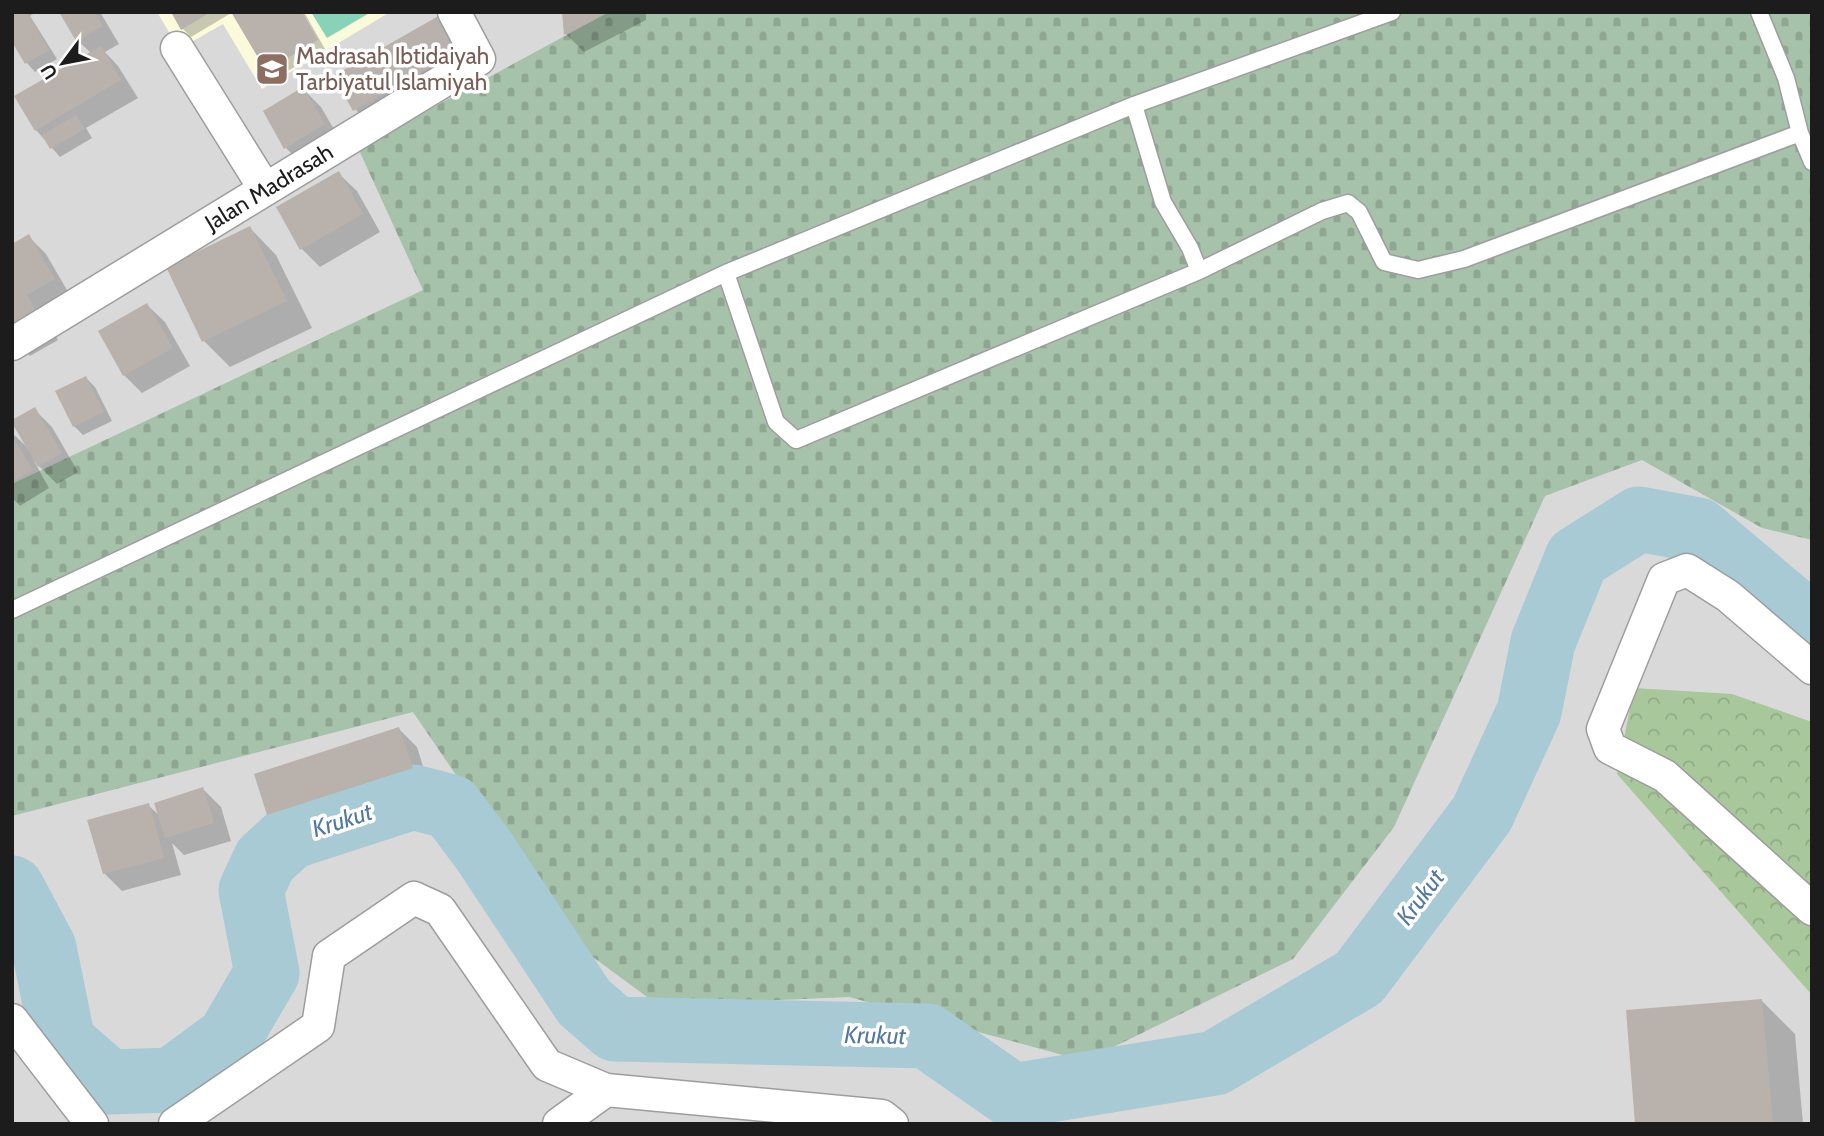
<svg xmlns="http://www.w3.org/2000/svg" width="1824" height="1136" viewBox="0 0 1824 1136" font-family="Cabin,sans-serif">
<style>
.residential{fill:#dad9d9}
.education{fill:#fbfbdc}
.forest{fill:url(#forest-crowns)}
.cemetery{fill:url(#cemetery-stones)}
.pitch{fill:#88d3b7}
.shadow{fill:#0003}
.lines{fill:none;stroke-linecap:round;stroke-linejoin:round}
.river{stroke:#a7cad5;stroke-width:65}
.building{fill:#b9b2ac}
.lane-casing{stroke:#9d9d9d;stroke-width:19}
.street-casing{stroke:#9d9d9d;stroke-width:35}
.lane{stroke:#fff;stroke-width:16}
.street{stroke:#fff;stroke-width:32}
.labels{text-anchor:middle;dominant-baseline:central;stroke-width:7;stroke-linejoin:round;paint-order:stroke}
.education-label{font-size:23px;fill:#785e54;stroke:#fff;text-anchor:start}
.street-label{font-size:23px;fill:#1c1c1c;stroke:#fff}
.water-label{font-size:24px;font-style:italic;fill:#5379a0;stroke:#fff}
</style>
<defs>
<pattern id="forest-crowns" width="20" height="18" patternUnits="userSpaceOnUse" patternTransform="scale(1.75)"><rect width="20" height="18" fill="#a8c79b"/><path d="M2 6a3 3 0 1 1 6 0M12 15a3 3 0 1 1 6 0" fill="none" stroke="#90aa85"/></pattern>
<pattern id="cemetery-stones" width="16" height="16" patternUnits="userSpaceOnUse" patternTransform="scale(1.75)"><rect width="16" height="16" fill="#a6c2aa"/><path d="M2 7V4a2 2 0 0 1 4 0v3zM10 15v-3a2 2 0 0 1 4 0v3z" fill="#8ea692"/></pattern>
</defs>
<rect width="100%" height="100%" fill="#ece9e2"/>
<path class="residential" d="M12 12H1812V1124H12Z"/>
<path class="education" d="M157 12H390L262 89 223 24 179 49Z"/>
<path class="forest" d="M1634 688 1732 694 1812 722V995L1617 774Z"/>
<path class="cemetery" d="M609 12H1812V540L1762 528 1642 460 1545 496 1394 827 1293 959 1085 1061 849 997 658 1005 567 938 413 712 12 816V484L423 290 358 148Z"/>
<path class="pitch" d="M311 12H371L327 38Z"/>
<path class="shadow" d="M12 12H36L30 16 57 59 35 72 27 63 12 39Z
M61 12H100L119 44 105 52 118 66 138 98 86 128 92 138 60 157 36 130 91 53 77 40Z
M173 12H304L325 49 276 78 267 70 233 12 191 37 183 29Z
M563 12H646V20L584 52 566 34Z
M442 17 478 67 373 127 355 109Z
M303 89 321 107 342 143 303 165 286 148Z
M339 174 357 191 380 232 320 267 302 249Z
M250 228 276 255 312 328 230 367 204 341 168 267Z
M29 237 46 254 71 297 43 313 58 340 30 356 12 337Z
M147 305 165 322 190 366 142 393 124 375 100 332Z
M86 378 95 387 112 421 83 435 74 426Z
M35 410 52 427 78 472 57 484 34 461 49 488 20 506 12 498V433L27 447Z
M399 729 417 747 429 786 286 832 268 814Z
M203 789 221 807 231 841 184 855 172 843 181 875 122 891 104 873 148 805 160 816Z
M1762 1001 1795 1034 1803 1124H1636Z"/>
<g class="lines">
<path class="river" d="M12 888 44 948 63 1042 109 1082 172 1080 229 1038 267 973 251 890 265 860 290 837 413 797 451 807 484 851 584 1002 615 1029 927 1036 1013 1096 1215 1063 1359 978 1482 814 1529 712 1543 642 1577 558 1639 519 1698 530 1812 626"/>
</g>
<path class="building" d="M17 12H27L49 50 25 64 12 42V15Z
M59 12H95L103 26 76 41Z
M171 12H211L181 30Z
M231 12H302L318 40 266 71Z
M562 12H609L564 35Z
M442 14 462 49 353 111 333 76Z
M101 46 121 80 35 131 14 96Z
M303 87 325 124 284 149 263 111Z
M76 115 85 129 50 149 42 135Z
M339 171 363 214 300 250 276 207Z
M250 226 287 301 202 342 166 267Z
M29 234 55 279 27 295 42 321 12 339V244Z
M147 303 173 348 123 376 98 331Z
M86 376 104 412 73 427 55 391Z
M35 407 62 453 38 467 12 423V420Z
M12 436 33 470 12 482Z
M399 727 413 768 267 815 254 774Z
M203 787 214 823 165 838 154 803Z
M149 803 164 858 103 874 87 820Z
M1762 999 1773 1124H1635L1626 1010Z"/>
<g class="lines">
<defs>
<path id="lane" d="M1759 12 1786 78 1800 133 1812 162
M1134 105 1163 202 1190 248 1199 271 1322 211 1348 203 1359 212 1384 262 1418 270 1464 259 1800 133
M726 273 776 422 796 440 1199 271
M12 610 726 273 1134 105 1392 12"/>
<g id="street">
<path d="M177 48 265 189"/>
<path id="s1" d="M12 344 479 59 454 12"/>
<path d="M1812 668 1728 596 1687 570 1664 579 1603 729 1610 748 1665 776 1812 909"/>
<path d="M12 1020 92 1124"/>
<path d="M175 1124 318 1026 329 956 414 898 440 910 547 1065 606 1090 882 1116 892 1124"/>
<path d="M559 1124 606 1090"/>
</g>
</defs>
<use href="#lane" class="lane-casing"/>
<use href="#street" class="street-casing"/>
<use href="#lane" class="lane"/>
<use href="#street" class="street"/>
</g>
<defs>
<symbol id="school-square" viewBox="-11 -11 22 22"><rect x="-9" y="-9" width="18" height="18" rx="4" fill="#8d6e63" stroke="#fff"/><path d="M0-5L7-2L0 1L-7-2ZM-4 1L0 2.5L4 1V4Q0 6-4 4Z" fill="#fff"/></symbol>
</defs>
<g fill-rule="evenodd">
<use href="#school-square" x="253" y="50" width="38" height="38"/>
</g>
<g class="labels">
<g class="education-label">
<text x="296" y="56">Madrasah Ibtidaiyah<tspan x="296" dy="26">Tarbiyatul Islamiyah</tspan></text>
</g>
<g class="street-label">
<text stroke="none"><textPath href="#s1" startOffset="301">Jalan Madrasah</textPath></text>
</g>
<g class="water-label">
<text transform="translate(342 820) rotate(-18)">Krukut</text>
<text transform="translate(1420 897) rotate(-53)">Krukut</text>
<text transform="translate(875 1035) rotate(1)">Krukut</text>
</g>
</g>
<rect width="1824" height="1136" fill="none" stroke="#1c1c1c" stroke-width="28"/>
<g transform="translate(63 63) rotate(238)" stroke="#ffffff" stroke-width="5" paint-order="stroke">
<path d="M0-5L12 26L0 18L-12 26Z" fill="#1c1c1c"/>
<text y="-10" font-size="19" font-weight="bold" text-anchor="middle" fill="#1c1c1c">U</text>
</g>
</svg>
